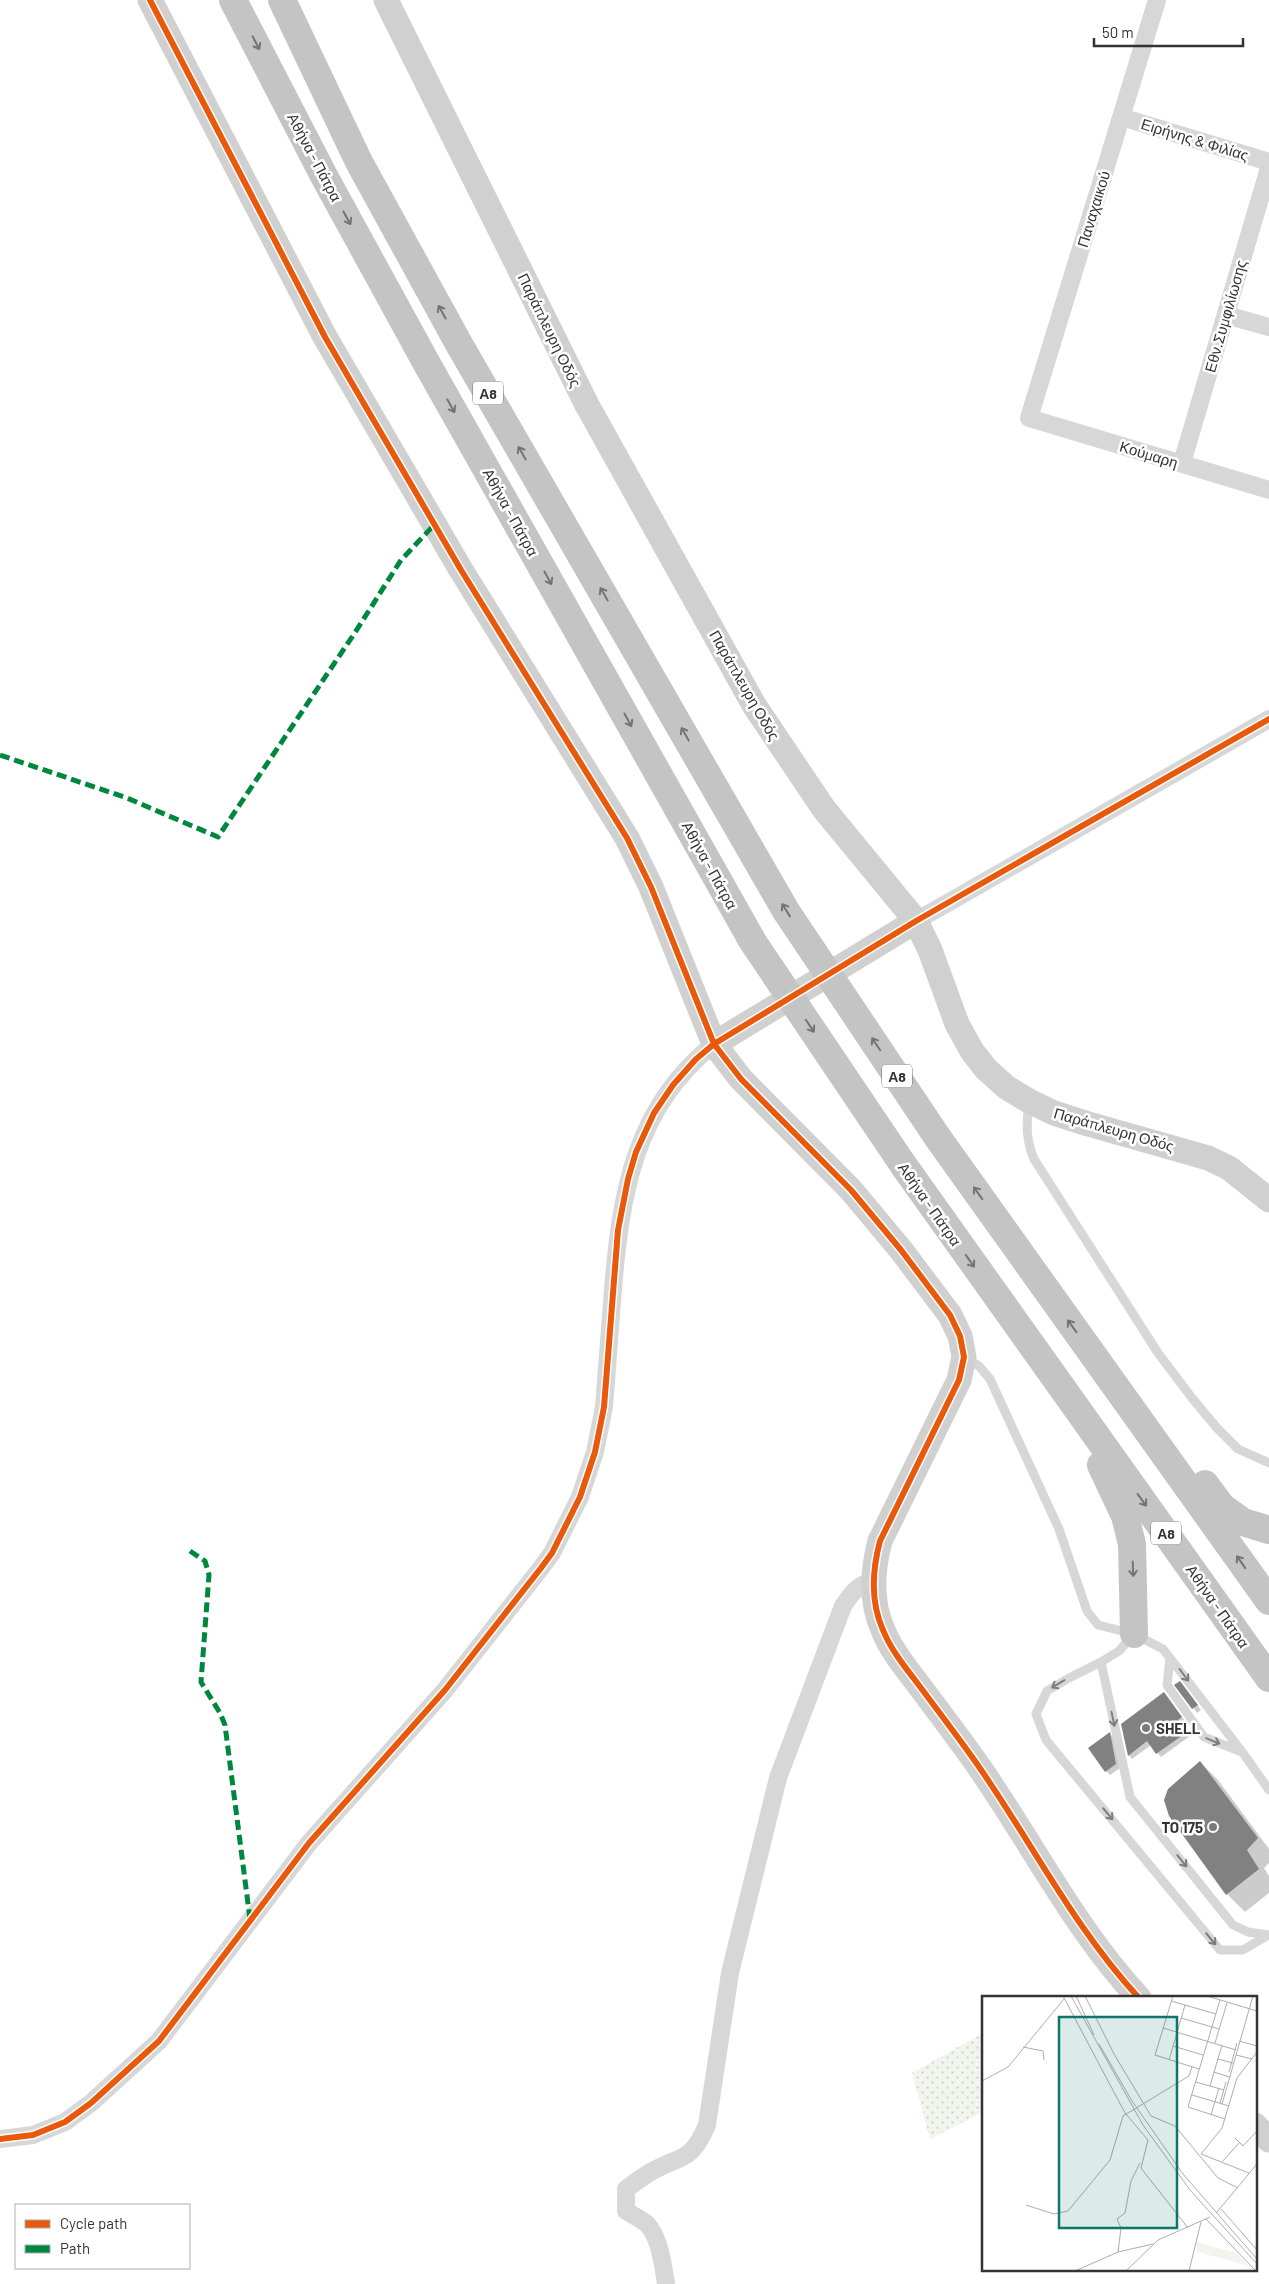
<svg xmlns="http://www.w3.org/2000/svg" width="1269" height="2284" viewBox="0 0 1269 2284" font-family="Barlow,sans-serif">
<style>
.grass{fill:url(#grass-dots)}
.shadow{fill:#0003}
.building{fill:#818181}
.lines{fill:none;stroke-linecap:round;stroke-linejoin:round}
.lane{stroke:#d7d7d7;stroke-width:9}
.street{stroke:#d7d7d7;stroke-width:18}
.secondary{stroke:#d0d0d0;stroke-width:25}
.highway{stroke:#c4c4c4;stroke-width:28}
.quiet{stroke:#00873e;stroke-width:5;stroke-dasharray:10 5;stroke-linecap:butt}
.cycleway-casing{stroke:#fff;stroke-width:9}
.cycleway{stroke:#e8590c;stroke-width:6}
.oneway{stroke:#747474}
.oneway2{stroke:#7d7d7d}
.poi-dot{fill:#7a7a7a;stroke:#fff;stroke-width:2}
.labels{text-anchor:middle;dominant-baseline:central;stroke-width:5;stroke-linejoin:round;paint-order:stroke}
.shield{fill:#fff;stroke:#707070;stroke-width:1}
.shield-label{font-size:14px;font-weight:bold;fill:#333}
.street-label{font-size:15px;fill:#333;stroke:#fff}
.poi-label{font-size:15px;font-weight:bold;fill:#333;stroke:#fff;text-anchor:start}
.inset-road{fill:none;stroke:#adadad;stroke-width:1}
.view{fill:#0f766e;fill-opacity:0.15;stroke:#0f766e;stroke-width:2.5}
.inset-edge{fill:none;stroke:#333;stroke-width:2.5}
</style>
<defs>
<pattern id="grass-dots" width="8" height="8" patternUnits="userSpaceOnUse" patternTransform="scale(1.25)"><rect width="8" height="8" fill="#f1f5ed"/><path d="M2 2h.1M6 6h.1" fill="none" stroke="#cfd2cc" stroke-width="1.8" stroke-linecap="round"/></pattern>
</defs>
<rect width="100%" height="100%" fill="#fff"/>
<path class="grass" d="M983 2033V2112L930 2139 912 2073Z"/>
<path class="shadow" d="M1176 1685 1184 1687 1201 1710 1197 1713Z
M1164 1694 1185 1721 1181 1724 1190 1736 1161 1757 1151 1745 1132 1759 1129 1755Z
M1109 1733 1113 1737 1120 1768 1110 1775 1106 1771Z
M1200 1762 1218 1780 1269 1849V1863L1264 1868 1269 1876V1893L1245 1912 1227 1894Z"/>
<path class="building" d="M1180 1681 1198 1705 1192 1709 1174 1685Z
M1164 1692 1182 1717 1178 1720 1187 1732 1156 1754 1147 1741 1128 1756 1121 1724Z
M1110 1732 1116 1764 1105 1772 1088 1748Z
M1200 1761 1258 1838 1247 1850 1259 1869 1226 1895 1169 1816 1164 1800 1168 1789Z"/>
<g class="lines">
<path class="lane" d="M1029 1104C1026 1124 1026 1140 1034 1159L1158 1353 1192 1398 1217 1428 1238 1449 1269 1463
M966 1358 979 1366 990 1379 1059 1529 1087 1611 1098 1625 1134 1634 1163 1649 1243 1753 1269 1790
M1132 1636 1119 1651 1101 1662 1130 1797 1233 1925 1248 1932 1269 1935
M1170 1658 1167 1685 1204 1737 1242 1752
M1101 1662 1069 1678 1047 1691 1036 1714 1046 1740 1220 1950H1243L1268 1935"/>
<path class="street" d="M1157 0 1029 418 1269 490
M1121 117 1269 162
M1226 315 1269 327
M1182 463 1269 168
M916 921 1269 719
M0 2139 33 2135 65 2122 91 2103 159 2041 309 1843 445 1690 541 1568 552 1553 580 1497 595 1452 604 1407C607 1367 610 1328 613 1289 621 1194 634 1107 714 1044
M666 2284C663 2265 660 2238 647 2224 641 2219 633 2215 626 2211V2189C633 2184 641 2178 649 2173 680 2154 690 2165 707 2125L730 1973 778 1778 843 1606C852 1593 857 1585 873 1581"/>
<path class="secondary" d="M150 0 325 337 461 570 627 838 651 887 714 1044 741 1079 851 1190 901 1250 950 1315 960 1336 964 1357 959 1380 880 1541C872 1571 870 1601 883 1630 891 1650 905 1667 918 1684 938 1711 958 1737 977 1764 1031 1841 1074 1928 1139 1998
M386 0 587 405 754 705 824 809 916 921 930 950 957 1024 972 1051 986 1069 1006 1087 1029 1101 1054 1113 1085 1123 1208 1158 1229 1168 1269 1200
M714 1044 916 921
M1255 2125 1269 2140"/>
<path class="highway" d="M233 0 324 176 427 364 753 942 904 1166 1269 1678
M282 0 359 162 459 344 786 911 938 1138 1269 1601
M1101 1465 1125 1516 1132 1544 1134 1634
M1205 1484 1222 1507 1243 1522 1269 1530"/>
<path class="quiet" d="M0 755 127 798 218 837 356 631 401 560 435 524
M190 1551 205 1561 209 1575 201 1682 220 1713 225 1725 250 1919"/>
<defs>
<path id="cycleway" d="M150 0 325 337 461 570 627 838 651 887 714 1044 741 1079 851 1190 901 1250 950 1315 960 1336 964 1357 959 1380 880 1541C872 1571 870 1601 883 1630 891 1650 905 1667 918 1684 938 1711 958 1737 977 1764 1031 1841 1074 1928 1139 1998
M0 2139 33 2135 65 2122 91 2103 159 2041 309 1843 445 1690 541 1568 552 1553 580 1497 595 1452 604 1407 618 1230 628 1179 636 1152 654 1113 673 1085 696 1059 714 1044 916 921 1269 719"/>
</defs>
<use href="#cycleway" class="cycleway-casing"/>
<use href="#cycleway" class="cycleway"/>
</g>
<defs><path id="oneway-shaft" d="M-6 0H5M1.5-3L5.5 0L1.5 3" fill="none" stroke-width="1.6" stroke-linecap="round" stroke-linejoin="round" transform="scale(1.25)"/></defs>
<g class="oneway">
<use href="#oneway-shaft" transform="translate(256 43) rotate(63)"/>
<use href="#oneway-shaft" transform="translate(347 218) rotate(61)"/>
<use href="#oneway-shaft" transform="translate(442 312) rotate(-119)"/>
<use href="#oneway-shaft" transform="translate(451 406) rotate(61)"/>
<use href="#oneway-shaft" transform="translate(522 453) rotate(-120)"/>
<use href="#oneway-shaft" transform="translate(548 578) rotate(61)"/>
<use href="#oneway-shaft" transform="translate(604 594) rotate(-120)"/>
<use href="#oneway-shaft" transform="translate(628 720) rotate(61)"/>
<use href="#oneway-shaft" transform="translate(685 734) rotate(-120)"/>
<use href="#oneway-shaft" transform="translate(786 910) rotate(-122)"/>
<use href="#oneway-shaft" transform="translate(810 1026) rotate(56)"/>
<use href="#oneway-shaft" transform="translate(876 1044) rotate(-124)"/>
<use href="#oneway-shaft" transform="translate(978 1193) rotate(-125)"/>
<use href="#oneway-shaft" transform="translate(970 1261) rotate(55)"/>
<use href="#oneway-shaft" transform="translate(1072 1326) rotate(-126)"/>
<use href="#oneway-shaft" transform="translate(1142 1500) rotate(54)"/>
<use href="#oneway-shaft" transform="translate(1241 1562) rotate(-125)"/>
<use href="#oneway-shaft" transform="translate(1133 1569) rotate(88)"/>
</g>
<g class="oneway2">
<use href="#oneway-shaft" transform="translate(1184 1675) rotate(53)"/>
<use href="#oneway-shaft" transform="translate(1058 1684) rotate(149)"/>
<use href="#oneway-shaft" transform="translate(1113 1719) rotate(78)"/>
<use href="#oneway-shaft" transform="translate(1213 1741) rotate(22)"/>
<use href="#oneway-shaft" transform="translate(1108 1814) rotate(50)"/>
<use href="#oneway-shaft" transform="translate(1182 1861) rotate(51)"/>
<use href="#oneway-shaft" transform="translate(1211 1939) rotate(50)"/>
</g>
<g class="poi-dot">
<circle cx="1146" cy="1728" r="5"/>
<circle cx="1213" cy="1827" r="5"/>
</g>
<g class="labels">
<g class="shield">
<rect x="473" y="381.5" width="30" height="23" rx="4"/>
<rect x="882" y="1064.5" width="30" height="23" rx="4"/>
<rect x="1151" y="1521.5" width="30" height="23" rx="4"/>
</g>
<g class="shield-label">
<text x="488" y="393">Α8</text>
<text x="897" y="1076">Α8</text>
<text x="1166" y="1533">Α8</text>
</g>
<g class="street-label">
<text transform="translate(1195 139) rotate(17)">Ειρήνης &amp; Φιλίας</text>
<text transform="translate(315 157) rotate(62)">Αθήνα - Πάτρα</text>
<text transform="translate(1093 209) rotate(-73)">Παναχαικού</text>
<text transform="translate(1225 316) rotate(-74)">Εθν.Συμφιλίωσης</text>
<text transform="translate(550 330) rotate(64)">Παράπλευρη Οδός</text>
<text transform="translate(1149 454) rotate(17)">Κούμαρη</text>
<text transform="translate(511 512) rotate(61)">Αθήνα - Πάτρα</text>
<text transform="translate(745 685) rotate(60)">Παράπλευρη Οδός</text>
<text transform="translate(710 865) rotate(61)">Αθήνα - Πάτρα</text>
<text transform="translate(1114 1129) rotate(16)">Παράπλευρη Οδός</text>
<text transform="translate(930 1204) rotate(55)">Αθήνα - Πάτρα</text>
<text transform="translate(1218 1606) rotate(55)">Αθήνα - Πάτρα</text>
</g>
<g class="poi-label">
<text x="1156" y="1728">SHELL</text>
<text x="1203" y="1827" text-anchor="end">TO 175</text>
</g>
</g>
<g transform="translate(982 1996)">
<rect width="275" height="275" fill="#fff"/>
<path d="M213 246 252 256 267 270 216 256Z" fill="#f1f5ed"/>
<path class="inset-road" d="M81 0 143 117 166 144 159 172 206 232M89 0 161 129 208 194 275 268M94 0 112 39M103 0 132 58 169 120 193 130 236 182 256 192M191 0 173 59 217 73M225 0 275 15M238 4 206 111 243 123M189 5 234 18M199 22 237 33M181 32 254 54M257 45 275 50M233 47 245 7M117 48 150 105 201 178 275 263M191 50 221 59M41 51 61 55 62 64M254 59 270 63M236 63 251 67M187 64 203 9M232 76 247 81M247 76 255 47M0 85 26 71 82 3M214 86 242 94M228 90 240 49M210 99 247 110M238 107 244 86M240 108 271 0M229 119 237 92M253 142 261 150 275 135M241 165 257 147M267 177 219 158 240 132 255 82 275 56M44 209 72 218 86 215 128 164 141 120 207 80 210 71M239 213 275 254M235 216 275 168M224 223 274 275M136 256 139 232 135 223 143 217 149 185 158 167M93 275 136 256 171 248M144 275 176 244 228 221M207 275 219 226"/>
<path class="view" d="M77 21H195V232H77Z"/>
<rect width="275" height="275" class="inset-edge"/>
</g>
<rect x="15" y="2204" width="175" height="65" fill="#ffffff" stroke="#adadad"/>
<rect x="25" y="2220" width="25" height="8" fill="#e8590c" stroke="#adadad"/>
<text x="60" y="2229" font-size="15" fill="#333333">Cycle path</text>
<rect x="25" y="2245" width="25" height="8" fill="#00873e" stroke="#adadad"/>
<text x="60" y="2254" font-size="15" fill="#333333">Path</text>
<path d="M1094 38v8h149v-8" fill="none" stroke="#333333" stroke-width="2.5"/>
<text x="1102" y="38" font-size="15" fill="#333333" stroke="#ffffff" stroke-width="4" paint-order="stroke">50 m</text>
</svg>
